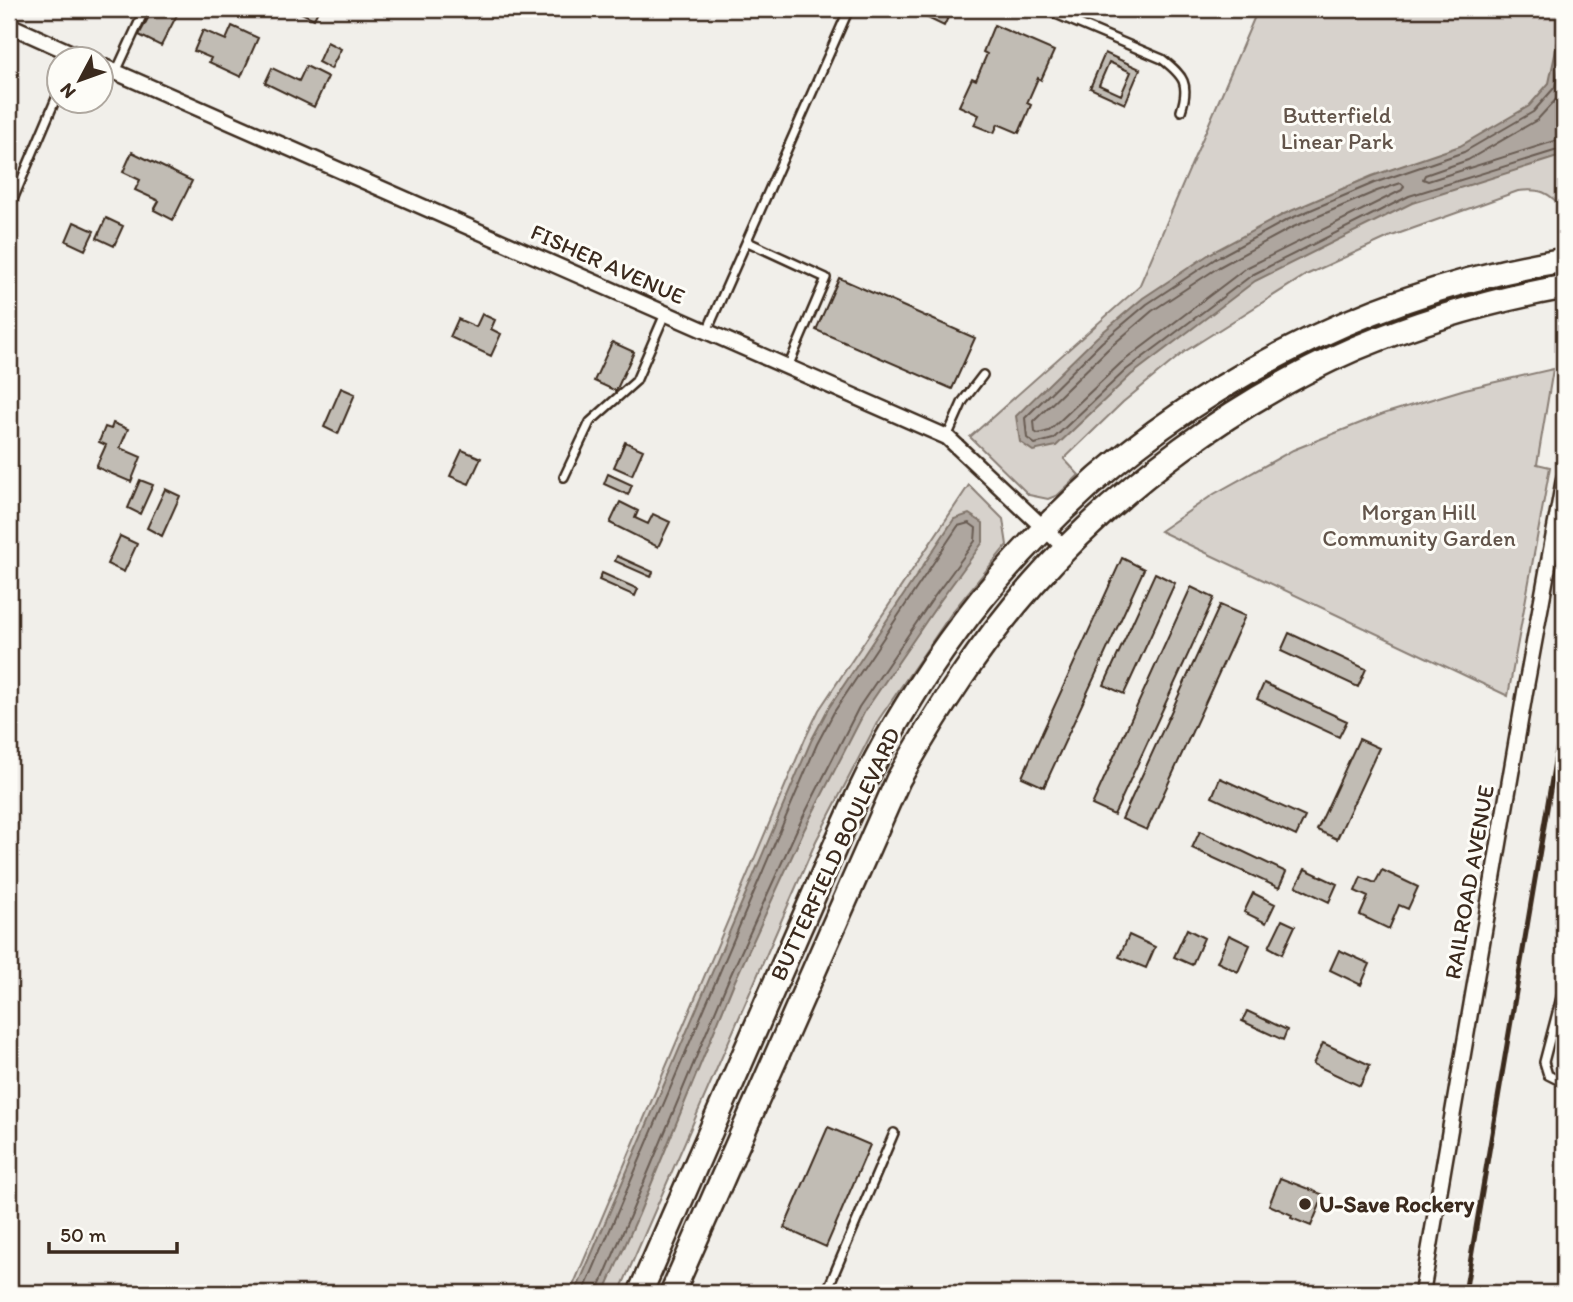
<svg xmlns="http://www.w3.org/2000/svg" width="1573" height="1302" viewBox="0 0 1573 1302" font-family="Itim,sans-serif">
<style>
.green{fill:#d7d2cc;stroke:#897e75;stroke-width:2}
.water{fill:#aea69f;stroke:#80746b;stroke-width:2}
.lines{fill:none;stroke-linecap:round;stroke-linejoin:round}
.shore{stroke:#695c52;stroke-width:2}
.building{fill:#c1bcb4;stroke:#3b2a1e;stroke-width:2;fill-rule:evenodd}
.lane-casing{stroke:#3b2a1e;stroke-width:12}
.street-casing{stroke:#3b2a1e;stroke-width:19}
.primary-casing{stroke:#3b2a1e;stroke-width:28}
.lane{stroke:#fdfcf7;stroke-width:7}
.street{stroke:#fdfcf7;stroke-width:14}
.primary{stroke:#fdfcf7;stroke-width:23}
.rail{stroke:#3b2a1e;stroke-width:5}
.poi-dot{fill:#3b2a1e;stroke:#fdfcf7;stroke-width:2.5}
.labels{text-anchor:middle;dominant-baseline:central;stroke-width:6;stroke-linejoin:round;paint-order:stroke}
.park-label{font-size:23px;fill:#62544a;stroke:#fdfcf7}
.street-label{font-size:23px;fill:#3b2a1e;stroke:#fdfcf7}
.poi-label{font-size:23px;font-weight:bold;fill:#3b2a1e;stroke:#fdfcf7;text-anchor:start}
</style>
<rect width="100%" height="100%" fill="#f1efea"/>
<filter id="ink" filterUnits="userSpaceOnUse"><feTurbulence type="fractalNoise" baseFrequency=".0143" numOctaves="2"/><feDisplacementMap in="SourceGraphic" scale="14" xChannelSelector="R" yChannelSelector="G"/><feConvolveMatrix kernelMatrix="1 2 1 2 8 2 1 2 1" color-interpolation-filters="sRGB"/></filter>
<g filter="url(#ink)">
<path class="green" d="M1258 9H1564V209C1548 192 1541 188 1518 191L1389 237 1306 275 1184 352 1123 402 1064 459 1079 475 1058 495 1048 499 1029 495 970 437 1139 287Z
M1553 369 1537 464 1550 467 1508 696 1160 531 1214 494 1293 450 1383 414 1465 389Z
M969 485 1003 519 1007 545 953 611 879 719 816 841 619 1293H570L805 739 819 710Z"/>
<path class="water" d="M1564 12V155L1412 203 1255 281 1131 375 1056 446 1033 451 1020 442 1016 416 1097 337 1143 298 1211 253 1284 214 1372 176 1460 146 1529 106 1549 83Z
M969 514 983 523V542L940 601 865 711 804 830 733 985 639 1214 604 1293H575L811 741 828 709 954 519Z"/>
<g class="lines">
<path class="shore" d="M1564 45 1555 87 1533 112 1464 152 1374 183 1287 220 1215 259 1147 304 1102 342 1025 418 1027 438 1035 444 1053 439 1126 370 1252 275 1409 196 1564 148
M1564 87 1561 94 1537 120 1468 160 1425 175 1423 179 1428 181 1558 140H1564
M1401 183 1404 186 1402 190 1246 268 1121 363 1049 431 1038 434 1035 432 1034 421 1108 349 1152 311 1219 267 1291 228 1377 191Z
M583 1293 817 744 834 712 958 526 969 523 976 528 975 541 934 597 859 707 798 827 727 983 632 1211 599 1288 598 1293"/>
</g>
<path class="building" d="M153 9H180L161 46 139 35Z
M293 9H319L314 19Z
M909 9H924L941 17 944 9H952L944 26Z
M994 25 1054 51 1041 80 1038 78 1027 103 1031 105 1019 133 998 124 994 133 974 125 979 115 959 106 972 78 976 80 987 54 983 52Z
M232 26 258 38 241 77 209 62 211 58 194 51 203 30 226 40Z
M327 42 341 49 331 69 318 62Z
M1105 53 1140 69 1125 104 1090 88ZM1109 62 1131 72 1121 95 1099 85Z
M306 66 328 77 314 107 265 83 272 68 299 81Z
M132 152 192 181 173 220 154 210 159 201 135 190 140 180 123 172Z
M106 218 123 226 114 246 97 238Z
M74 222 94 231 85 250 66 241Z
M839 278 975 338 952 389 816 330Z
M482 314 495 320 491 329 501 334 491 356 450 337 458 319 476 327Z
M612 342 634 352 616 391 594 381Z
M341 388 355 394 338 434 324 427Z
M113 423 128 429 120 448 141 457 131 482 96 467 106 445 99 442 105 427 111 429Z
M625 442 643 450 632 475 614 467Z
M462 450 481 458 469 484 450 476Z
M608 474 632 485 628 495 604 484Z
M140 480 153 485 140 514 128 508Z
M165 489 180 496 162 536 147 528Z
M620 502 638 511 635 518 648 524 653 514 670 522 658 547 610 523Z
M120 536 137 544 124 572 107 564Z
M617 556 653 572 651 577 615 561Z
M1122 558 1144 569 1044 787 1022 777Z
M602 573 638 589 635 596 599 580Z
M1155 573 1175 583 1124 694 1104 685Z
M1191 587 1214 598 1114 815 1092 805Z
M1220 605 1245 616 1147 830 1122 819Z
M1289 633 1366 669 1358 687 1281 651Z
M1264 683 1347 721 1339 737 1257 699Z
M1359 739 1379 748 1337 839 1317 830Z
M1220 778 1305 817 1296 836 1212 797Z
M1200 831 1286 872 1279 888 1192 848Z
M1305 869 1337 884 1329 902 1296 886Z
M1382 870 1418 887 1408 909 1399 905 1389 929 1360 915 1368 897 1355 891 1361 877 1375 883Z
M1253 893 1275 904 1266 923 1244 912Z
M1282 920 1295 926 1282 954 1269 947Z
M1187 929 1204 938 1192 965 1174 957Z
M1129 935 1155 947 1146 968 1119 957Z
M1229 935 1250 945 1238 972 1217 962Z
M1339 950 1370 964 1361 985 1330 970Z
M1247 1011 1287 1030 1283 1040 1242 1021Z
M1323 1043 1370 1065 1360 1086 1313 1064Z
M828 1127 870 1145 826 1247 784 1228Z
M1280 1178 1324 1195 1311 1226 1291 1218 1292 1215 1269 1205Z"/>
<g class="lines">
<defs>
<path id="lane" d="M1044 9 1162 59C1184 76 1190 84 1181 111
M116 72 145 9
M9 209 60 89
M748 242 826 278 788 367
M707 331 849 9
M947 437 963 401 983 375
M564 477 590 422 636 381 665 314
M1564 986 1544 1062 1548 1075 1564 1083
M826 1293 894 1133"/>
<path id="street" d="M9 25 87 60
M102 66 947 437 1066 549
M1422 1293 1525 692 1564 479"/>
<path id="primary" d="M640 1293C693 1172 746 1050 799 929 832 855 861 779 904 710 943 645 990 584 1043 530 1180 388 1370 291 1564 260
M672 1293 898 780C938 710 980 644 1033 584 1119 486 1236 400 1356 348 1423 320 1493 300 1564 287"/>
</defs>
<use href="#lane" class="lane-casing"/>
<use href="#street" class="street-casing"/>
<use href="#primary" class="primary-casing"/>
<use href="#lane" class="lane"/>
<use href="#street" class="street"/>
<use href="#primary" class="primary"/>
<path class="rail" d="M1465 1293 1564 708"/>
</g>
</g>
<circle class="poi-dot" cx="1305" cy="1204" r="7"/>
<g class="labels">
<g class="park-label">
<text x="1337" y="115">Butterfield<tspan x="1337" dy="26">Linear Park</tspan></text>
<text x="1419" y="512">Morgan Hill<tspan x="1419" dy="26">Community Garden</tspan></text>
</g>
<g class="street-label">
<text transform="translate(608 264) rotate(24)">FISHER AVENUE</text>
<text transform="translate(835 854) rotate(-65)">BUTTERFIELD BOULEVARD</text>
<text transform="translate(1469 882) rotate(-80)">RAILROAD AVENUE</text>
</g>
<g class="poi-label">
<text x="1319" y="1204">U-Save Rockery</text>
</g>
</g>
<rect width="1573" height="1302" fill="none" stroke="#fdfcf7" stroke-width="35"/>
<rect x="18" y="18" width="1538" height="1267" fill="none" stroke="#3b2a1e" stroke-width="2.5" filter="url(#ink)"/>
<g transform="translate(80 80) rotate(229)"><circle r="33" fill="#fdfcf7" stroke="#afa8a0" stroke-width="2"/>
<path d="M0-5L12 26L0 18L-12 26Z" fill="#3b2a1e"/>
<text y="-10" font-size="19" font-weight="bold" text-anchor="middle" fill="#3b2a1e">N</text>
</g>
<path d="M49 1242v10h128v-10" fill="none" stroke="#3b2a1e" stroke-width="3.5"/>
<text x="60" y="1242" font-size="21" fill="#3b2a1e" stroke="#fdfcf7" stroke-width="5" paint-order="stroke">50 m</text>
</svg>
